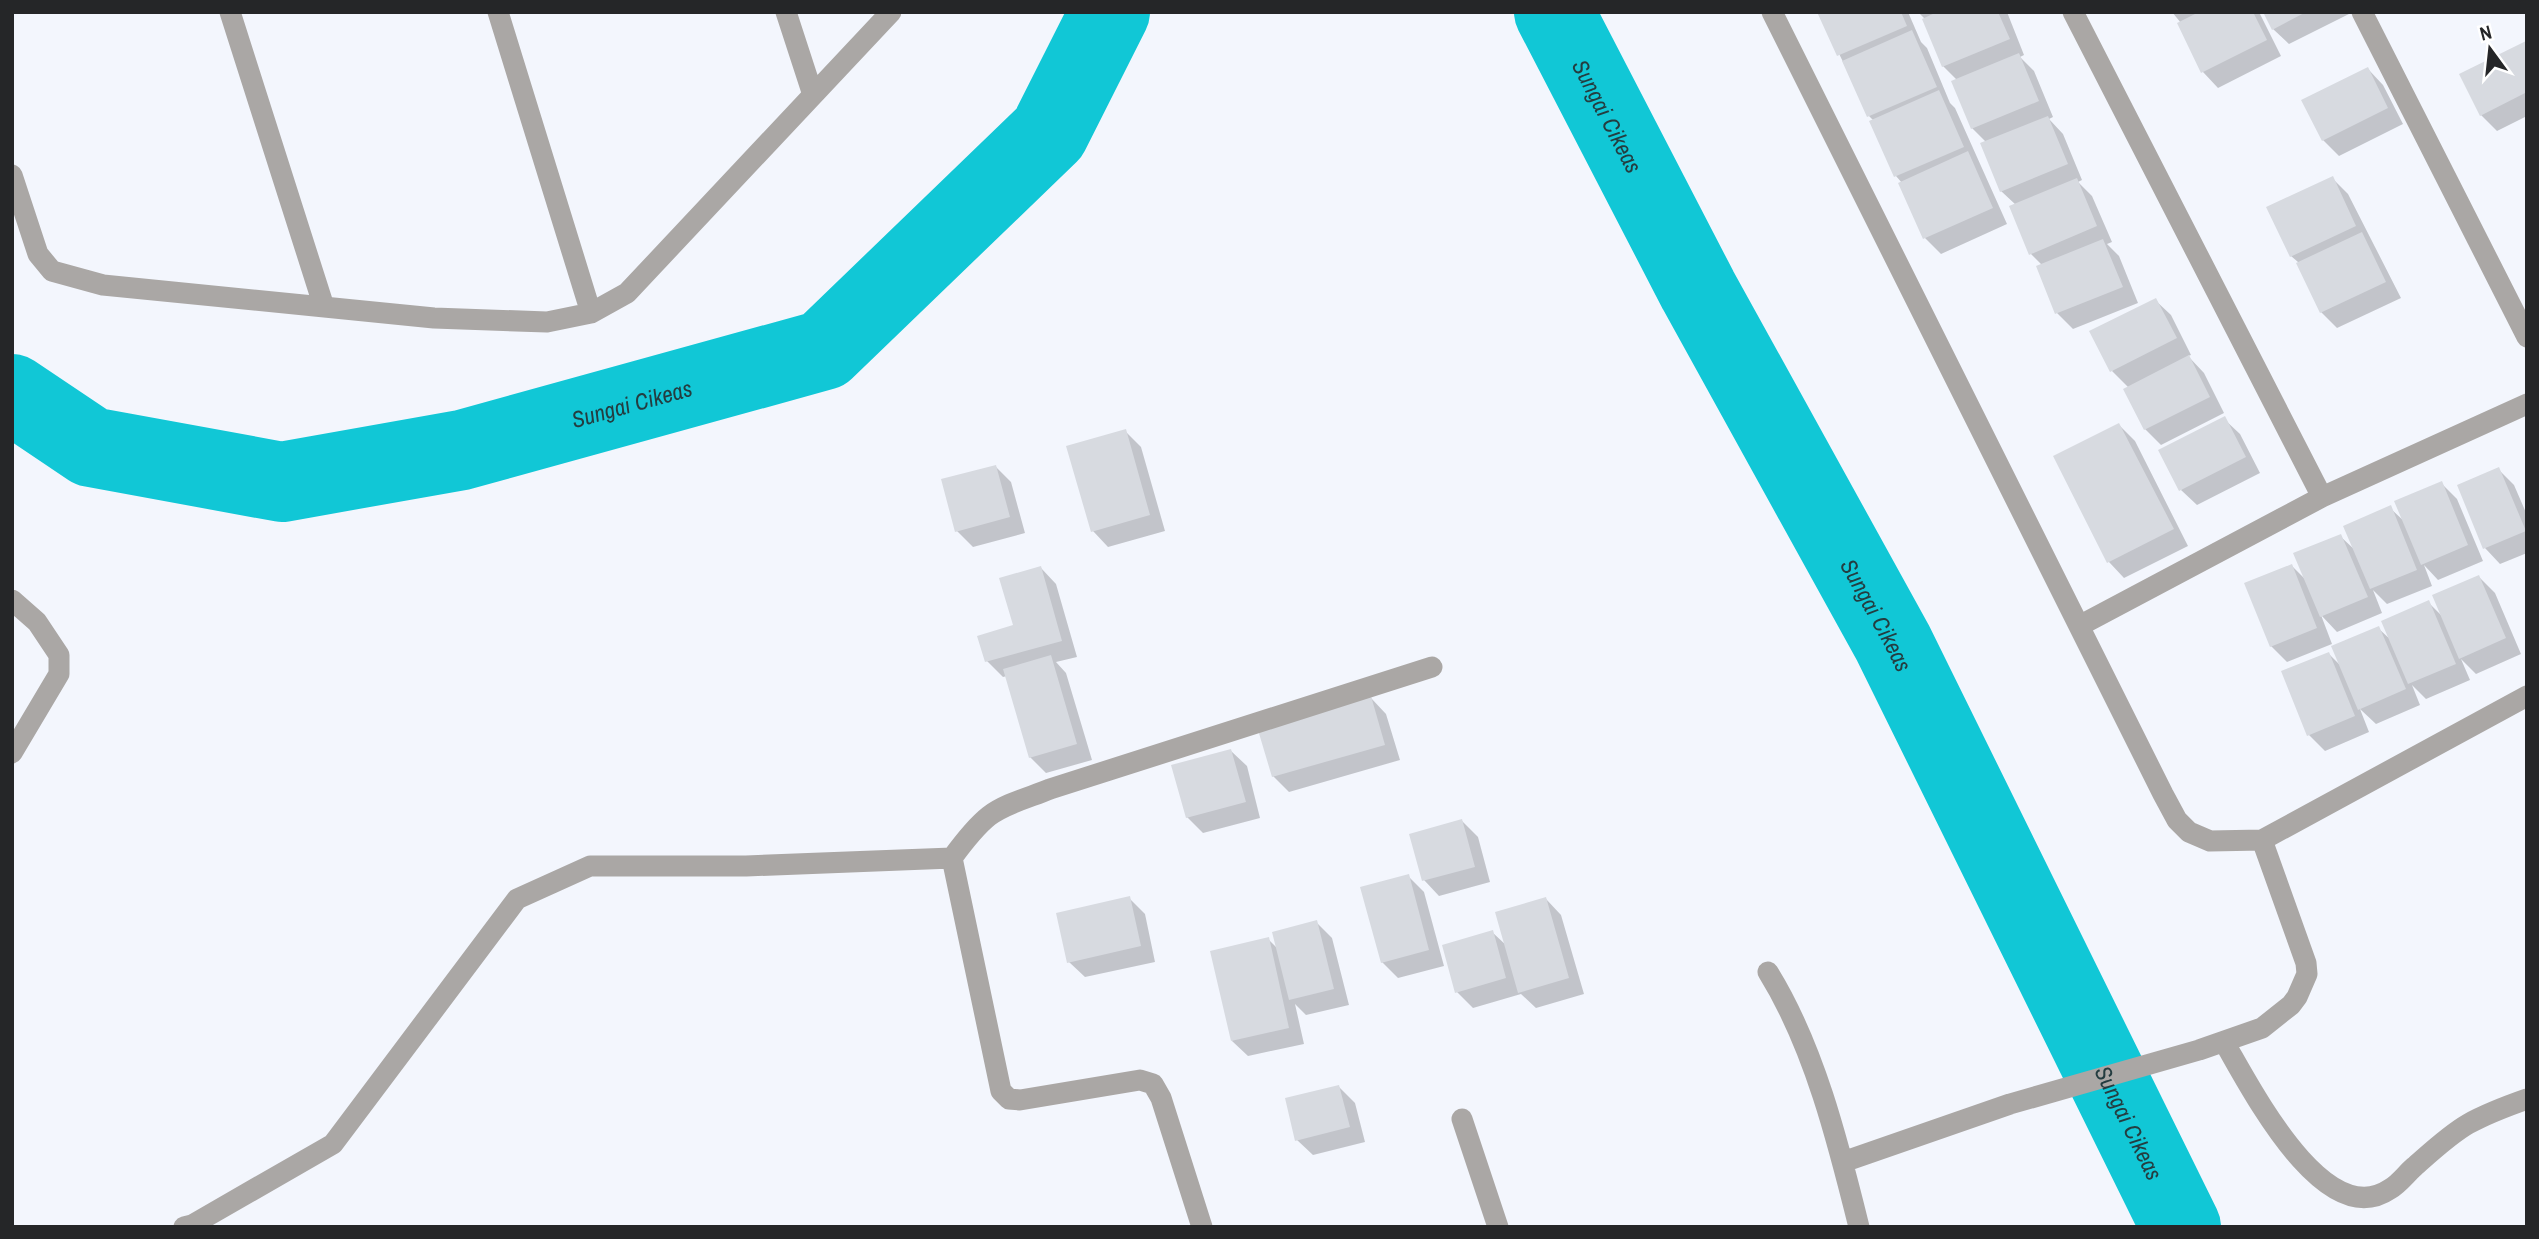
<svg xmlns="http://www.w3.org/2000/svg" width="2539" height="1239" viewBox="0 0 2539 1239" font-family="'Archivo Narrow',sans-serif">
<style>
.shadow{fill:#0003}
.lines{fill:none;stroke-linecap:round;stroke-linejoin:round}
.river{stroke:#11c7d6;stroke-width:80}
.building{fill:#d7dae0}
.minor{stroke:#aaa7a5;stroke-width:21}
.labels{text-anchor:middle;dominant-baseline:central;stroke-width:7;stroke-linejoin:round;paint-order:stroke}
.water-label{font-size:23px;font-style:italic;fill:#243d40;stroke:#fff}
</style>
<rect width="100%" height="100%" fill="#f3f6fd"/>
<path class="shadow" d="M1819 12H1908L1921 42 1927 48 1950 103 1955 108 2007 224 1941 254 1925 238 1900 183H1902L1896 176 1872 122 1874 121 1869 116Z
M1918 12H2007L2024 55 2020 57 2034 71 2053 117 2049 119 2063 134 2082 180 2078 182 2092 196 2112 242 2107 244 2119 256 2138 303 2073 329 2057 313 2038 267 2042 265 2031 254 2016 205 2001 191 1987 143 1972 128 1957 80 1943 66 1925 19Z
M2172 12H2259L2281 56 2218 88 2203 72 2181 23Z
M2265 12H2353L2289 44 2273 29Z
M2525 43 2527 116 2497 131 2481 115Z
M2368 69 2383 85 2403 124 2339 156 2323 140Z
M2332 178 2348 194 2401 298 2337 328 2321 312 2298 262 2291 256Z
M2155 300 2171 315 2191 355 2188 356 2204 373 2224 413 2161 445 2145 429 2129 388 2112 371Z
M2224 419 2240 434 2260 473 2197 505 2181 490Z
M2119 425 2135 441 2188 546 2124 578 2109 562Z
M1125 431 1141 447 1165 531 1108 547 1093 531Z
M996 467 1011 482 1025 533 973 547 957 531Z
M2498 469 2514 485 2527 515V553L2500 564 2485 548Z
M2441 483 2457 499 2483 561 2438 580 2424 565 2432 586 2387 604 2373 590 2382 613 2337 632 2321 615 2332 644 2287 662 2271 646 2292 566 2307 581 2340 536 2356 551 2390 508 2405 522Z
M1041 568 1056 584 1077 657 1056 662 1066 673 1092 760 1046 773 1030 757 1007 676 1003 677 987 661 1015 627Z
M2479 577 2495 593 2521 654 2476 674 2461 659 2470 680 2426 699 2412 685 2420 705 2376 724 2360 709 2369 732 2325 751 2309 735 2329 654 2343 668 2378 628 2392 641 2428 602 2443 617Z
M1371 698 1386 714 1400 760 1289 792 1273 776Z
M1231 751 1247 766 1260 818 1203 833 1187 817Z
M1462 821 1478 837 1490 882 1439 896 1424 880Z
M1408 876 1424 892 1444 966 1398 978 1382 962Z
M1129 898 1145 914 1155 962 1085 977 1069 962Z
M1546 899 1561 915 1584 994 1536 1008 1521 994 1473 1008 1457 992 1492 932 1507 946Z
M1316 922 1332 938 1349 1005 1306 1015 1295 1004 1304 1044 1248 1056 1232 1041 1268 939 1278 949Z
M1339 1087 1355 1103 1365 1142 1313 1155 1297 1140Z"/>
<g class="lines">
<g class="river">
<path id="s1" d="M1554 12 1698 290 1893 643 2181 1227"/>
<path id="s2" d="M12 394 91 447 282 482 462 450 824 350 1049 133 1110 12"/>
</g>
</g>
<path class="building" d="M1817 12H1901L1907 26 1837 56Z
M1937 12H1998L2010 39 1942 67 1922 19Z
M2199 12H2253L2267 40 2201 73 2177 23Z
M2263 12H2306L2272 30Z
M1912 30 1937 87 1867 117 1842 61Z
M2526 41 2527 92 2480 116 2459 74Z
M2019 53 2039 101 1971 129 1951 81Z
M2368 67 2388 108 2322 141 2301 100Z
M1939 90 1964 147 1894 177 1869 121Z
M2048 116 2068 164 2000 192 1980 143Z
M1968 151 1993 208 1923 239 1898 183Z
M2333 176 2356 226 2290 257 2266 207Z
M2077 178 2097 226 2029 255 2009 206Z
M2362 232 2386 282 2320 313 2296 263Z
M2103 239 2123 287 2055 314 2036 266Z
M2156 298 2177 338 2110 372 2089 331Z
M2189 355 2210 397 2144 430 2123 389Z
M2225 416 2246 457 2179 491 2158 450Z
M2119 423 2174 529 2107 563 2053 456Z
M1126 429 1150 515 1091 532 1066 446Z
M996 465 1010 517 955 532 941 479Z
M2499 467 2526 531 2483 549 2457 485Z
M2442 481 2468 545 2421 565 2394 501Z
M2391 505 2417 570 2370 589 2343 526Z
M2341 534 2368 597 2320 617 2293 553Z
M2292 564 2317 628 2270 647 2244 583Z
M1041 566 1062 641 985 662 977 636 1013 625 999 578Z
M2479 575 2506 638 2459 659 2432 595Z
M2429 600 2456 664 2408 684 2381 621Z
M2379 626 2406 689 2358 710 2331 646Z
M2329 652 2355 716 2307 736 2281 671Z
M1051 655 1077 744 1029 758 1003 669Z
M1371 696 1385 745 1272 777 1258 730Z
M1231 749 1246 802 1186 818 1171 765Z
M1462 819 1475 867 1422 881 1409 834Z
M1409 874 1429 950 1381 963 1360 887Z
M1130 896 1141 946 1067 963 1056 913Z
M1546 897 1569 978 1518 993 1495 912Z
M1317 920 1334 989 1289 1000 1272 932Z
M1493 930 1506 978 1455 993 1442 945Z
M1269 937 1289 1028 1231 1041 1210 951Z
M1339 1085 1350 1127 1295 1141 1285 1098Z"/>
<g class="lines">
<path class="minor" d="M230 12 324 307
M498 12 591 313
M786 12 813 95
M1772 12 2163 794 2177 820 2189 832 2210 841 2262 840 2527 696
M2073 12 2322 497
M2362 12 2527 337
M12 175 38 254 52 271 103 285 434 318 547 322 591 313 627 293 891 12
M12 600 37 622 59 655V674L12 753
M2079 626 2322 497 2527 404
M952 858 1001 1091 1009 1099 1020 1100 1140 1080 1153 1084 1161 1098 1202 1227
M1768 972C1814 1046 1838 1142 1859 1227
M2224 1042C2250 1086 2324 1234 2390 1189 2399 1184 2406 1174 2414 1167 2430 1153 2449 1135 2468 1124 2486 1114 2507 1106 2527 1099
M1462 1119 1498 1227
M1843 1162 2010 1104 2199 1050 2262 1028 2291 1005 2297 997 2307 974 2306 963 2262 840
M184 1227 192 1225 333 1144 517 899 590 866H746L952 858C963 843 975 827 989 816 1006 803 1031 797 1050 789L1432 667"/>
</g>
<g class="labels">
<g class="water-label">
<text stroke="none"><textPath href="#s1" startOffset="117">Sungai Cikeas</textPath></text>
<text stroke="none"><textPath href="#s2" startOffset="648">Sungai Cikeas</textPath></text>
<text stroke="none"><textPath href="#s1" startOffset="684">Sungai Cikeas</textPath></text>
<text stroke="none"><textPath href="#s1" startOffset="1251">Sungai Cikeas</textPath></text>
</g>
</g>
<rect width="2539" height="1239" fill="none" stroke="#252628" stroke-width="28"/>
<g transform="translate(2490 49) rotate(345)" stroke="#ffffff" stroke-width="5" paint-order="stroke">
<path d="M0-5L12 26L0 18L-12 26Z" fill="#252628"/>
<text y="-10" font-size="19" font-weight="bold" text-anchor="middle" fill="#252628">N</text>
</g>
</svg>
